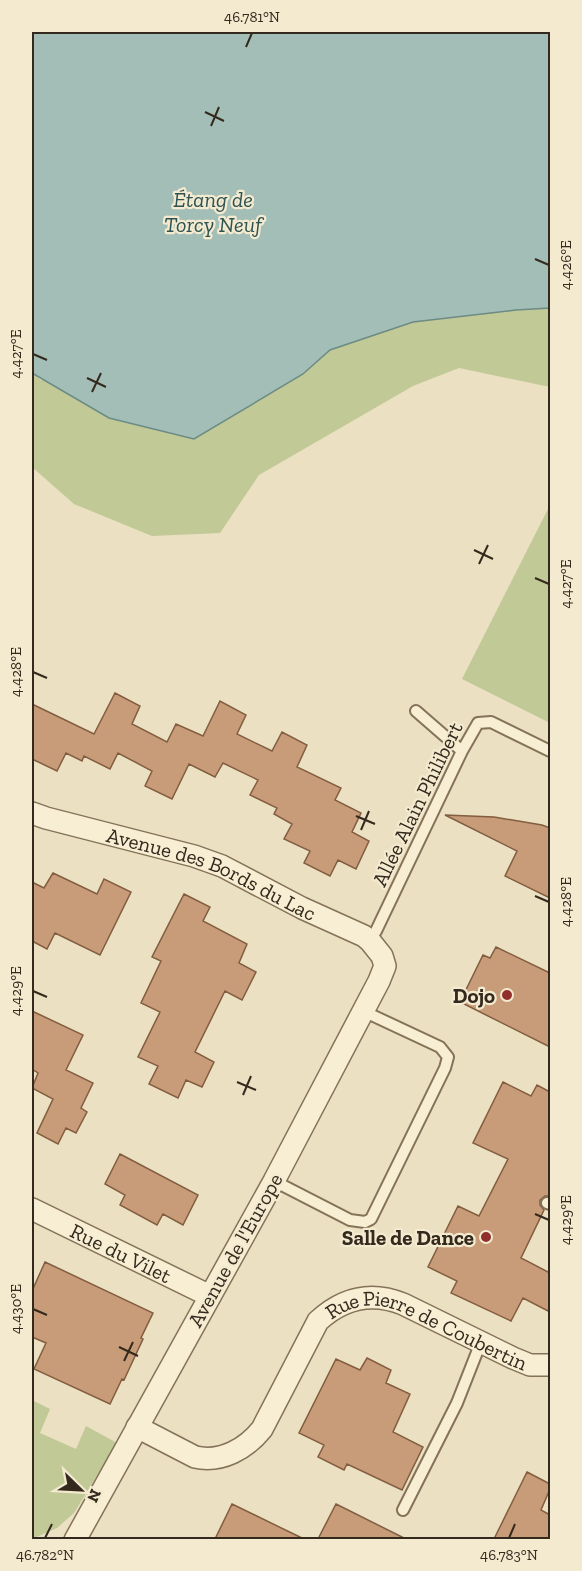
<svg xmlns="http://www.w3.org/2000/svg" width="582" height="1571" viewBox="0 0 582 1571" font-family="'Zilla Slab',serif">
<style>
.green{fill:#c1c996}
.water{fill:#a3beb7;stroke:#6b8b84;stroke-width:1.5}
.building{fill:#c89c78;stroke:#825d40;stroke-width:1.5}
.lines{fill:none;stroke-linecap:round;stroke-linejoin:round}
.lane-casing{stroke:#847259;stroke-width:14}
.street-casing{stroke:#847259;stroke-width:24}
.lane{stroke:#f7eed3;stroke-width:10}
.street{stroke:#f7eed3;stroke-width:21}
.ticks{fill:none;stroke:#34291d;stroke-width:2}
.poi-dot{fill:#902f2c;stroke:#f3ead0;stroke-width:2}
.labels{text-anchor:middle;dominant-baseline:central;stroke-width:4.5;stroke-linejoin:round;paint-order:stroke}
.street-label{font-size:21px;fill:#34291d;stroke:#f3ead0}
.poi-label{font-size:21px;font-weight:bold;fill:#34291d;stroke:#f3ead0;text-anchor:end}
.water-label{font-size:22px;font-style:italic;fill:#2d5352;stroke:#f3ead0}
.neatline{fill:none;stroke:#34291d;stroke-width:2}
.ticks-label{font-size:15px;text-anchor:middle;fill:#34291d}
</style>
<rect width="100%" height="100%" fill="#ebe0c1"/>
<path class="green" d="M550 308V387L459 368 413 386 259 475 220 533 152 536 74 504 32 467V373L41 380 303 374 330 350 413 322 516 310Z
M550 505V723L462 679Z
M32 1400 50 1409 40 1433 76 1449 86 1426 117 1443 74 1513 57 1528 32 1539Z"/>
<path class="water" d="M32 32H550V308L516 310 413 322 330 350 303 374 194 439 109 418 32 373Z"/>
<path class="building" d="M115 693 140 706 132 724 167 742 176 724 203 736 220 701 246 715 237 734 272 751 282 732 307 745 297 767 341 788 335 800 361 813 352 832 369 841 356 869 338 860 330 876 304 863 310 851 284 839 292 824 274 814 277 808 250 795 258 780 223 763 215 777 189 764 172 799 145 786 152 771 118 753 110 769 84 756 82 761 66 753 57 771 32 759V704L94 734Z
M445 815 494 817 542 825 550 828V898L505 876 517 851Z
M53 873 97 894 104 879 131 892 100 955 55 933 47 949 32 941V882L44 888Z
M184 894 210 907 203 921 247 944 239 963 256 972 242 1000 225 991 195 1052 214 1062 202 1087 186 1080 178 1098 149 1084 158 1066 138 1057 160 1012 141 1003 161 961 152 957Z
M496 947 550 973V1047L460 1002 483 955 490 958Z
M32 1011 83 1035 66 1070 93 1083 81 1108 87 1112 76 1133 66 1128 58 1144 37 1133 53 1099 32 1088 38 1073 32 1069Z
M503 1082 531 1096 537 1085 550 1092V1196H545L540 1200V1205L544 1210 521 1258 550 1273V1312L523 1298 511 1321 451 1293 457 1281 428 1267 458 1206 479 1216 508 1159 473 1143Z
M120 1154 198 1195 183 1225 163 1214 157 1225 120 1205 125 1195 105 1184Z
M45 1262 153 1313 141 1338 143 1339 124 1380 122 1379 110 1404 34 1369 46 1343 32 1337V1291Z
M367 1358 391 1370 386 1383 410 1394 393 1432 423 1447 402 1490 347 1464 344 1470 318 1457 324 1445 299 1433 336 1359 360 1370Z
M527 1472 550 1484V1489L541 1510 550 1515V1539H494Z
M232 1504 304 1539H215Z
M336 1504 406 1539H318Z"/>
<g class="lines">
<defs>
<path id="lane" d="M416 711 462 751
M370 941 376 931 462 751 478 723 491 722 550 751
M274 1181 350 1220 365 1222 371 1219 445 1068 448 1057 440 1047 363 1011
M547 1203 550 1204
M403 1510 457 1403 481 1342"/>
<g id="street">
<path id="s1" d="M32 813 46 818 194 856 222 866 302 908 364 936 370 941 382 956 385 966 379 981 274 1181 75 1540"/>
<path id="s2" d="M32 1209 210 1296"/>
<path id="s3" d="M137 1427 195 1457C221 1463 246 1449 262 1429L318 1321C343 1298 371 1291 403 1304L513 1358 530 1365H550"/>
</g>
</defs>
<use href="#lane" class="lane-casing"/>
<use href="#street" class="street-casing"/>
<use href="#lane" class="lane"/>
<use href="#street" class="street"/>
</g>
<path class="ticks" d="M246 47 252 33M205 112 224 121M211 126 219 107M535 259 549 265M33 354 47 360M87 378 106 387M92 392 101 373M474 550 493 559M479 564 488 545M535 578 549 584M33 672 47 678M356 816 375 824M361 830 369 811M535 896 549 902M33 991 47 997M237 1082 256 1090M243 1095 251 1076M535 1214 549 1220M33 1309 47 1315M119 1347 138 1356M124 1361 133 1342M45 1538 52 1524M509 1538 515 1524"/>
<g class="poi-dot">
<circle cx="507" cy="995" r="6"/>
<circle cx="486" cy="1237" r="6"/>
</g>
<g class="labels">
<g class="street-label">
<text transform="translate(417 804) rotate(-64)">Allée Alain Philibert</text>
<text stroke="none"><textPath href="#s1" startOffset="190">Avenue des Bords du Lac</textPath></text>
<text transform="translate(235 1250) rotate(-61)">Avenue de l'Europe</text>
<text stroke="none"><textPath href="#s2" startOffset="99">Rue du Vilet</textPath></text>
<text stroke="none"><textPath href="#s3" startOffset="384">Rue Pierre de Coubertin</textPath></text>
</g>
<g class="poi-label">
<text x="495" y="995">Dojo</text>
<text x="474" y="1237">Salle de Dance</text>
</g>
<g class="water-label">
<text x="213" y="199">Étang de<tspan x="213" dy="25">Torcy Neuf</tspan></text>
</g>
</g>
<rect width="582" height="1571" fill="none" stroke="#f3ead0" stroke-width="66"/>
<g transform="translate(81 1490) rotate(114)" stroke="#f3ead0" stroke-width="4.5" paint-order="stroke">
<path d="M0-4.5L10 22L0 15L-10 22Z" fill="#34291d"/>
<text y="-9" font-size="16" font-weight="bold" text-anchor="middle" fill="#34291d">N</text>
</g>
<rect x="33" y="33" width="516" height="1505" class="neatline"/>
<g class="ticks-label">
<text x="252" y="22">46.781°N</text>
<text transform="translate(566 265) rotate(-90)" y="5">4.426°E</text>
<text transform="translate(16 354) rotate(-90)" y="5">4.427°E</text>
<text transform="translate(566 584) rotate(-90)" y="5">4.427°E</text>
<text transform="translate(16 672) rotate(-90)" y="5">4.428°E</text>
<text transform="translate(566 902) rotate(-90)" y="5">4.428°E</text>
<text transform="translate(16 991) rotate(-90)" y="5">4.429°E</text>
<text transform="translate(566 1220) rotate(-90)" y="5">4.429°E</text>
<text transform="translate(16 1309) rotate(-90)" y="5">4.430°E</text>
<text x="45" y="1560">46.782°N</text>
<text x="509" y="1560">46.783°N</text>
</g>
</svg>
